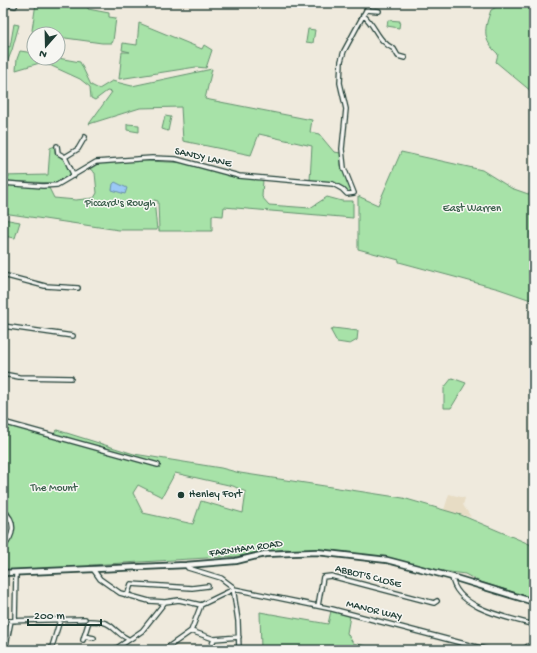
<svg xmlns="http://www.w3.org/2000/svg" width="537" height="653" viewBox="0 0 537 653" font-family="'Gochi Hand',sans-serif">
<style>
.built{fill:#e7dcc4}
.green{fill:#a7e2a8;stroke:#63906e;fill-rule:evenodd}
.water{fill:#9bc8f5;stroke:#6990a8}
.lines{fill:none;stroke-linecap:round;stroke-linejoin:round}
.minor-casing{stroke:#1f3d34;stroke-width:6}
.major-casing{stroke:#1f3d34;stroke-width:8}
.minor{stroke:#f6f6f2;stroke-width:3.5}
.major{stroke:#f6f6f2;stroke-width:4.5}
.poi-dot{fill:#1f3d34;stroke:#f6f6f2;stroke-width:1.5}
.labels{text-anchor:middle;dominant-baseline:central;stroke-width:3;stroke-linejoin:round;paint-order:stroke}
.street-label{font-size:11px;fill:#1f3d34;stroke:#f6f6f2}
.park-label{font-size:11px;fill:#3a5e4b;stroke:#f6f6f2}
.poi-label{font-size:11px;fill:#1f3d34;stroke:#f6f6f2;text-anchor:start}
</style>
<rect width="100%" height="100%" fill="#efeadd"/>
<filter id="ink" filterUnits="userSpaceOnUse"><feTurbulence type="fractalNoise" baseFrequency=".025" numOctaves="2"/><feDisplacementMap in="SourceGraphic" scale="8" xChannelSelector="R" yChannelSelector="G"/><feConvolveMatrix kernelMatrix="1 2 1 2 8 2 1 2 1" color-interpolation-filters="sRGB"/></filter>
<g filter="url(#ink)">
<path class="built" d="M449 494 465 498 463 505 471 517 444 510Z"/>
<path class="green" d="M36 3H83L88 4V9L109 13V17L116 18 113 41 112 43H102L58 37V34H34L32 30Z
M489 3H534V91L532 92 496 62 498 54C482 40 484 29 491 10L498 6Z
M388 20 400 21 399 28 387 26Z
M139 23 202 49 204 45 212 50 206 68 196 67 119 79 122 52H130L122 50 123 43 137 45Z
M14 24 19 25 12 50 3 73V45L10 47Z
M308 29 315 30 313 43 306 42Z
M20 51 34 53V58H58L80 62 91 85 99 89 112 81 132 86 212 69 205 99 312 120 310 132 319 134 334 152 341 153V165L352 191 349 193 335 184 310 180 312 146 259 134 251 155 183 141 181 107 140 108 89 124 112 92 107 91 95 100 91 98 90 87 80 79 43 62 16 70 17 59Z
M165 116 171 117 168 131 162 129Z
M127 124 139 125V132L127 130Z
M55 146V153L65 161 72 175 57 183 3 181V176L48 175 50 148Z
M401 152 482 170 511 188 534 196V301L499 289 399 262V260L358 249V196L378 205Z
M128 160 188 163 220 172 263 179 262 197 269 205 310 208 327 197 342 201H353V218L224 207 223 216 212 215V231H159L158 201 154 200 157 230H119L3 213V184L49 188 54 198 76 200 94 198 97 193 95 173 90 169 98 164Z
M3 219 20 222 15 238 3 236Z
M333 328 358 331 357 340 350 344 337 342 331 331Z
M452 378 466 383 451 408H444V388Z
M3 423 52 436 57 430 134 454 221 468 240 473 403 498 461 515 534 546V599L478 581 465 574 442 571 388 558 345 552 285 549 240 556 90 565V569L3 571V548L13 527 9 511 3 507ZM175 473 233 486 246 492 243 513 201 501 193 524 143 513 133 493 138 485 162 497Z
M331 611 350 616 347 633 353 643 382 650H261L260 612 328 624Z"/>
<path class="water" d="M115 182 127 188 125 194 112 190 113 184Z"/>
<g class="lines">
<defs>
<path id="minor" d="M3 3 15 6
M366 10 379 11
M363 15C377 27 376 40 394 49L398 56 405 58
M57 146 58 153 65 157 74 176
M65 157 78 149 85 137
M3 183 43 186 57 185 96 162 152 158 176 159 239 176 333 184 342 189 347 194 354 193 344 168 342 149 346 109 340 83 341 61 344 51 370 3
M3 275 45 286 78 288
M3 326 73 336
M3 374 19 377 71 378
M3 422 158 465
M3 511C17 521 14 536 3 547
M186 565 188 568 221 578 233 587 238 621 239 650
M93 569 100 579 120 593 149 601 165 602
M452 577C456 609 510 618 534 625
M127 596 131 584 192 588 208 586
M318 606 323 577 331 576 434 603 437 601
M3 621 85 619
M15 621 16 573
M191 631 214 639 239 637
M84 636 94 638
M83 640 89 621C116 621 110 630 128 639
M5 650 11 621
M51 650 60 620
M114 650 142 631 165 602 179 600 201 605 234 589 332 609 488 650
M164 650 191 631 201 605
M210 650 214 639
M523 650 528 646 534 644"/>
<path id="major" d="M3 573 186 565 236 561 265 554 317 552 387 560 452 577 534 602"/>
</defs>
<use href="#minor" class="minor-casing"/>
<use href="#major" class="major-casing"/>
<use href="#minor" class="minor"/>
<use href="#major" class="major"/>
</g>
</g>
<circle class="poi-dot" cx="181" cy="495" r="4"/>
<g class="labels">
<g class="street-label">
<text transform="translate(203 158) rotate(13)">SANDY LANE</text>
<text transform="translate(246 549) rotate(-8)">FARNHAM ROAD</text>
<text transform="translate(368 577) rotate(14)">ABBOT'S CLOSE</text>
<text transform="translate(374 611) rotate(14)">MANOR WAY</text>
</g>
<g class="park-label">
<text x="120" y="204">Piccard's Rough</text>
<text x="472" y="209">East Warren</text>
<text x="54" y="489">The Mount</text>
</g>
<g class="poi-label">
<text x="189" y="495">Henley Fort</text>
</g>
</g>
<rect width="537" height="653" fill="none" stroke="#f6f6f2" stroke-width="16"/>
<rect x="8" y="8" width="521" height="637" fill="none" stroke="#1f3d34" stroke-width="1.5" filter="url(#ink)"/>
<g transform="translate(46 46) rotate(200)"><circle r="19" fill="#f6f6f2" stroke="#a0aca6"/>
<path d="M0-3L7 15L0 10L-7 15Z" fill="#1f3d34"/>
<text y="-6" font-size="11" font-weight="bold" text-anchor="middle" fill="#1f3d34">N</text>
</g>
<path d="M28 619v6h73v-6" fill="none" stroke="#1f3d34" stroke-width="2"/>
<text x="34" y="619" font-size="12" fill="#1f3d34" stroke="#f6f6f2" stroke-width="3" paint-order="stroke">200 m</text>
</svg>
